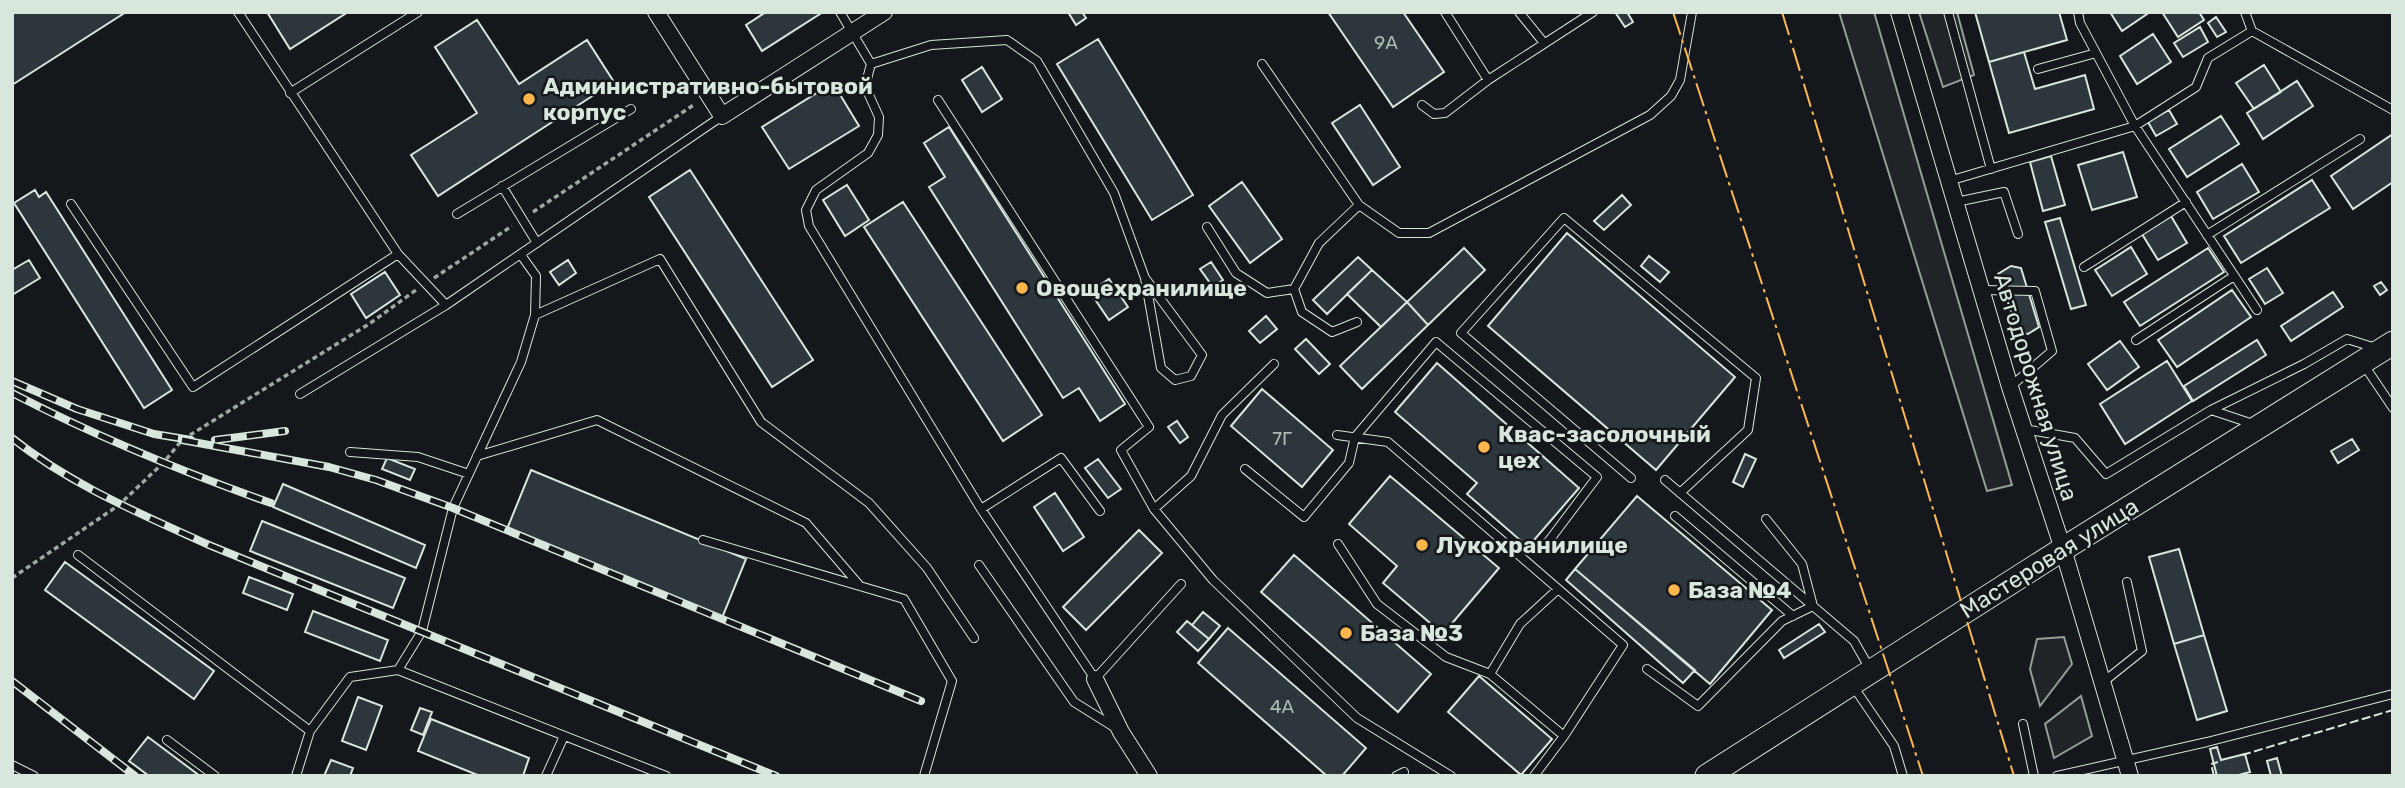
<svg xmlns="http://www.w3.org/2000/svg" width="2405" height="788" viewBox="0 0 2405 788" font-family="Rubik,sans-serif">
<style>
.green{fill:#202428;stroke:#939e99;stroke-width:2}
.building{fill:#2c363c;stroke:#d8e6dc;stroke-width:2}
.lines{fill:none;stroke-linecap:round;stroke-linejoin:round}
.lane-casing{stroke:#d8e6dc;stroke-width:10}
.street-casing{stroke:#d8e6dc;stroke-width:18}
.secondary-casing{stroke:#d8e6dc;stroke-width:25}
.path{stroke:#9da8a2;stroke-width:3.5;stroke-dasharray:5 3.5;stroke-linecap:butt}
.lane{stroke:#14181c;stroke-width:8}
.street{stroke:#14181c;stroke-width:16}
.secondary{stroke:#14181c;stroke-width:23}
.rail-casing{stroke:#d8e6dc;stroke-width:8}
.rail{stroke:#14181c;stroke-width:5;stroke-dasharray:16;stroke-linecap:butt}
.fence{stroke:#d8e6dc;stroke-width:2;stroke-dasharray:9 3.5;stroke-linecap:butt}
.power{stroke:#ffb74d;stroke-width:2;stroke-dasharray:24 5 3.5 5;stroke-linecap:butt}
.poi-dot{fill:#ffb74d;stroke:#14181c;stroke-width:2.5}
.labels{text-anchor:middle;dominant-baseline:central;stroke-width:5;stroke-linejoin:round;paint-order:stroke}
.number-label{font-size:19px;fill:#adbab4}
.poi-label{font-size:23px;font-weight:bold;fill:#d8e6dc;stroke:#14181c;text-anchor:start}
.street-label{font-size:23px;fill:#d8e6dc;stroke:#14181c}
</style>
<rect width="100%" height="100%" fill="#14181c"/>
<path class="green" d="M1839 12H1874L2012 485 1987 491Z
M1919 12H1957L1974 75 1943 87Z
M2064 637 2072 664 2040 706 2030 669 2037 639Z
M2081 696 2092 736 2054 758 2045 724Z"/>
<path class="building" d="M12 12H126L12 85Z
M267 12H348L290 49Z
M766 12H823L762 51 746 25Z
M1068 12H1082L1086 18 1076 25Z
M1328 12H1403L1444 72 1393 107Z
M1615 12H1627L1633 22 1625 27Z
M1975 12H2059L2067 40 1989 62Z
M2110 12H2150L2122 31Z
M2162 12H2199L2204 20 2178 37Z
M2216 17 2226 32 2217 37 2208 23Z
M477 20 519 84 587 40 614 82 438 196 411 155 477 113 435 47Z
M2200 27 2208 42 2183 57 2174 43Z
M2153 34 2171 62 2137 84 2120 56Z
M1098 39 1193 195 1152 220 1057 64Z
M2024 52 2035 89 2085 75 2094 109 2009 133 1989 62Z
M2264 65 2281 92 2254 109 2236 83Z
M982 67 1002 99 982 112 962 80Z
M2297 81 2313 106 2263 139 2247 113Z
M833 83 859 126 789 169 762 127Z
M1360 105 1400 167 1373 185 1332 123Z
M2169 110 2177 124 2156 136 2148 122Z
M2221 116 2239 144 2187 177 2169 149Z
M949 127 1125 404 1100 421 1079 388 1063 398 929 187 945 177 924 143Z
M2393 134V182L2353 209 2331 176Z
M2123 152 2137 197 2092 210 2078 165Z
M2051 156 2065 205 2043 211 2030 162Z
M2242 164 2259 192 2213 219 2197 192Z
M690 170 813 360 772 387 649 197Z
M2312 180 2330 208 2241 263 2224 236Z
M1242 182 1282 239 1250 263 1209 206Z
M847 185 869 220 845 236 823 200Z
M35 190 39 197 46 192 172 390 144 408 14 203Z
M1622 195 1631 205 1604 230 1594 221Z
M903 202 1042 415 1003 441 864 227Z
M2171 216 2187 243 2158 260 2142 234Z
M2060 218 2086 305 2071 309 2045 222Z
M1567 233 1735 377 1656 470 1488 326Z
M2131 247 2147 274 2112 296 2095 270Z
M1464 248 1485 270 1428 325 1407 302Z
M2208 248 2224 272 2140 326 2124 302Z
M1649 256 1669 272 1660 282 1641 266Z
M1358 257 1372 270 1327 314 1313 300Z
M29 260 40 278 12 295V270Z
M568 260 576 273 559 285 550 272Z
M1211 262 1223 280 1213 287 1200 269Z
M2011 266 2021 268 2039 327 2028 334 2018 332 1998 274Z
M2267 268 2283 293 2265 304 2249 279Z
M1372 270 1407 302 1381 327 1347 294Z
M385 272 400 295 366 318 351 294Z
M1109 279 1128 307 1109 320 1090 292Z
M2381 282 2387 290 2380 295 2374 286Z
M2232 290 2251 317 2177 367 2158 340Z
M2333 292 2343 307 2291 341 2281 326Z
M1407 302 1428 325 1362 389 1340 366Z
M1266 316 1277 329 1260 343 1249 331Z
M1306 339 1330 364 1319 374 1295 349Z
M2257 340 2266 355 2193 401 2184 386Z
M2120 341 2139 367 2107 390 2088 364Z
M2167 361 2192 401 2125 444 2100 404Z
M1437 363 1579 488 1528 547 1467 494 1477 483 1395 412Z
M1262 389 1333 450 1302 487 1231 426Z
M1177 421 1188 437 1180 443 1168 427Z
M2352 439 2359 450 2338 463 2331 451Z
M1745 454 1756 459 1743 487 1733 482Z
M387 458 415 469 410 480 382 469Z
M1098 459 1121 489 1108 498 1085 468Z
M531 470 746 559 722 618 507 529Z
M1390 476 1499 568 1443 634 1383 583 1397 566 1349 524Z
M283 484 425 545 416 568 273 507Z
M1055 493 1084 537 1063 551 1034 507Z
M1637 496 1772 610 1710 684 1575 569Z
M262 521 405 578 393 608 250 551Z
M1139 530 1162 553 1086 630 1063 607Z
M2179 549 2204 635 2174 644 2149 557Z
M1294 555 1431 674 1398 712 1261 592Z
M65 562 214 671 194 699 45 590Z
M1575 569 1695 670 1683 683 1566 580Z
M249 577 293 594 287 610 243 593Z
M313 611 388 640 380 661 305 632Z
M1203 612 1220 626 1209 639 1192 625Z
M1187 621 1209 639 1198 651 1177 632Z
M1819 624 1825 632 1784 658 1779 650Z
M1228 628 1366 748 1342 776H1327L1198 663Z
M2204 635 2227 711 2197 720 2174 644Z
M1479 676 1552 739 1521 775 1448 712Z
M358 697 382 706 366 750 342 741Z
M420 708 432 712 423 735 411 730Z
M431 719 529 758 523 776H480L418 751Z
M148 737 200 776H149L129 761Z
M2217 747 2221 760 2245 754 2250 772 2235 776H2217L2210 749Z
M2277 758 2282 776H2271L2267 761Z
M331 760 353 768 350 776H324Z"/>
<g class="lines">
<defs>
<path id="lane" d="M238 12 398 254 446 305 722 116
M840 12 871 64
M1445 12 1488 80
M1519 12 1544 43
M1948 12 1991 169
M2078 12 2080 23 2135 126 2257 310
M2245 12 2252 31
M1262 64 1359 205 1399 233H1429L1650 115 1671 96 1680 80 1692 12
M2038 69 2096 53
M290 93 418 12
M938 100 1149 427 1121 450 1154 509 1213 580 1357 718 1451 776
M1422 105 1434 114 1445 113 1488 80 1593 12
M1949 181 2135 126 2196 87 2208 58 2252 31 2393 110
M502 186 537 243
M1956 202 2004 192 2018 234
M71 204 193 387 398 254
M457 214 631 109
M1207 227 1236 273 1267 293 1294 289
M2207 235 2360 139
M2084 267 2186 202
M1145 278 1161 368 1175 380 1191 376 1202 355 1145 278 1114 193 1037 61 1007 40 931 45 871 64 865 86 879 117 878 135 868 153 816 190 806 210 809 226 981 509 1095 679 1181 584
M1982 290 2035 291 2052 351 2010 387
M535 315 660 259 761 422 869 503 927 568 974 638
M1357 322 1332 332 1302 312 1294 289 1319 243 1359 205
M2136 340 2234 276
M2364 365 2393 408
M300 394 446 305
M2211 410 2304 364 2347 339 2376 348
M2024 429 2075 438 2106 474 2211 410 2256 425
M1337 435 1388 442 1623 645 1564 736
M350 452 418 457 469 474
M477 456 597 420 806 523 860 586
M1245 469 1304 517 1349 463 1355 437 1436 342 1597 477 1545 546
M1631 478 1461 333 1564 218 1756 378 1748 430 1680 493
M1665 480 1854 641 1870 669
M981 509 1061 458 1100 511
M1154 509 1191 476 1222 415 1274 364
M1675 516 1793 616
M703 540 904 599 952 681 924 776
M1338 544 1377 604 1446 657 1490 674 1564 736 1534 776
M78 555 310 731
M979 565 1074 702 1114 727
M1647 669 1698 706 1782 621 1813 606 1802 564 1766 519
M398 670 422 631 453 508 521 362 535 315 536 276 521 255
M1490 674 1520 624 1557 590
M2102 683 2142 651 2127 582
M1853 686 1894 746 1903 776
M2023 724 2034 776
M167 740 215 776
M12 765 34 776
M296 776 310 731 350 677 398 670 666 776
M546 776 564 736
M1396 776 1404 772
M2057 776 2207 742 2393 694"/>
<path id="street" d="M656 12 722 116 884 12
M1899 12 2010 387 2063 549 2130 776
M1095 679 1121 732 1149 776"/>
<path id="secondary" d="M1707 776 2063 549 2393 343"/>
</defs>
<use href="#lane" class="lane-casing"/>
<use href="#street" class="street-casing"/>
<use href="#secondary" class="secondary-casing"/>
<path class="path" d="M533 212 695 104
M434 278 512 226
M12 578 119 505 164 462 182 440 369 324 416 290"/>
<use href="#lane" class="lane"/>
<use href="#street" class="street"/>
<use href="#secondary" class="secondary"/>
<defs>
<path id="rail" d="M12 381 77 409 154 434 191 440
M12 393C95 436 183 472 271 503
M12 438C71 485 141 514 209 545L776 776
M182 440 329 467 376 480 453 508 921 701
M215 440 285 431
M12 681 135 776"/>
</defs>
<use href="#rail" class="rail-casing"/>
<use href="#rail" class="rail"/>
<path class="fence" d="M2242 755 2393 710
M2214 776 2211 764 2218 762"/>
<path class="power" d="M1673 12 1923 776
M1782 12 2014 776"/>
</g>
<g class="poi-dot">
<circle cx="529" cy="99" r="7"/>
<circle cx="1022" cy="288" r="7"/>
<circle cx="1484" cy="447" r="7"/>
<circle cx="1422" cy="545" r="7"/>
<circle cx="1674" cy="590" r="7"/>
<circle cx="1346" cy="633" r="7"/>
</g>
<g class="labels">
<g class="number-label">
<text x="1386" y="42">9А</text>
<text x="1282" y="438">7Г</text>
<text x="1282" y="706">4А</text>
</g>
<g class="poi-label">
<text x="543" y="86">Административно-бытовой<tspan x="543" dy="26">корпус</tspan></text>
<text x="1036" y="288">Овощехранилище</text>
<text x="1498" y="434">Квас-засолочный<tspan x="1498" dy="26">цех</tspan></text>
<text x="1436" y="545">Лукохранилище</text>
<text x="1688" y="590">База №4</text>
<text x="1360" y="633">База №3</text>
</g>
<g class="street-label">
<text transform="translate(2036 387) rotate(73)">Автодорожная улица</text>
<text transform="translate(2049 558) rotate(-32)">Мастеровая улица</text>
</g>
</g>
<rect width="2405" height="788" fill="none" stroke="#d8e6dc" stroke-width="28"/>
</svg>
